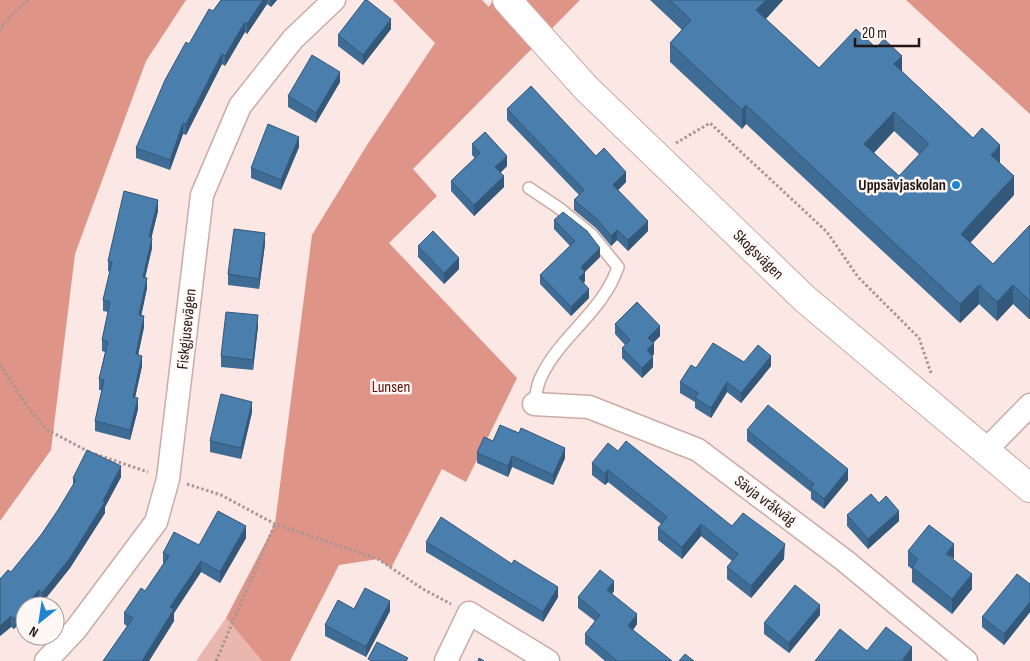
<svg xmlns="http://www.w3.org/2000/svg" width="1030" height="661" viewBox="0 0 1030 661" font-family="'Sofia Sans Condensed',sans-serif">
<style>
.green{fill:#e9b7ad}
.forest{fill:#de9487}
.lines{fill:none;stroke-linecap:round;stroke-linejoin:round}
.service-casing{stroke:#cbaba5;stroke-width:14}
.minor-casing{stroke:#cbaba5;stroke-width:25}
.tertiary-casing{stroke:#cbaba5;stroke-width:30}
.path{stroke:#a89794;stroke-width:3;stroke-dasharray:2.5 2.5;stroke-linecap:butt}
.service{stroke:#fff;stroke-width:11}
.minor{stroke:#fff;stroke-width:22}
.tertiary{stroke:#fff;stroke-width:28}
.wall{fill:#3f6c95;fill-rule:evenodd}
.shaded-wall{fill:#335879}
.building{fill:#497ead;stroke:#335879;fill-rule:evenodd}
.poi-dot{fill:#2085d0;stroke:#fef7f6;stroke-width:2}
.labels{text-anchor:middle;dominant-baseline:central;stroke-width:5;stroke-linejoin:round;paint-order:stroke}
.poi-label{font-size:16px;font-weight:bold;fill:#231715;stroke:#fef7f6;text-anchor:end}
.street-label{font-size:16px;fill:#231715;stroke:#fef7f6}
.park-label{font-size:16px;fill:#630a02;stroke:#fef7f6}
</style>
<rect width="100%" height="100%" fill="#fbe7e3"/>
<path class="green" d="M226 618 262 661H196Z"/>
<path class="forest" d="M0 0H186L146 61 75 254 51 450 0 521Z
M393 0H482L489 7 493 0H580L413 169 437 196 389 243 517 378 466 482 442 469 391 568 378 559 339 565 290 661H262L226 618 275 524 312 235 367 145 435 43Z
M906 0H1030V114Z"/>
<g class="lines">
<defs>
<path id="service" d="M529 188 559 208 592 235 618 267C603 312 560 336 541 377 537 385 536 395 534 404"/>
<path id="minor" d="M534 404 589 407 698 450 844 560 966 661
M985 451 1030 405
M46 661 76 629 156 522 168 479 202 195 240 106 293 39 334 0
M446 661 469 613 548 661"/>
<path id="tertiary" d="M507 0 586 88 805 299 1030 488"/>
</defs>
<use href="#service" class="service-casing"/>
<use href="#minor" class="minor-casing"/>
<use href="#tertiary" class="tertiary-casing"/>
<path class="path" d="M0 31 3 23 28 0
M676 143 710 123 827 232 858 277 919 338 931 373
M0 365 29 409 46 429 89 452
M95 454 148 472
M187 484 221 495 275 524 378 559 423 589 451 604
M216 661 275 524"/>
<use href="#service" class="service"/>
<use href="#minor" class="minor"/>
<use href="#tertiary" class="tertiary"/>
</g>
<path class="wall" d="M221 0H277L271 7 267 4 247 34 245 32 225 66 222 64 186 135 183 134 170 170 136 158V148L189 44Z
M650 0H783L766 19 819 68 902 72 1000 163 1014 195 970 242 993 264 1030 225 1029 319 1013 304 997 321 979 304 960 323 746 124 742 129 670 62V43L682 30ZM894 131 920 155 899 176 874 153Z
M391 29 363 65 338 46V35Z
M340 82 316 123 288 107V96Z
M507 109 596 156 626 182 618 190 648 231 628 251 617 240 611 246 597 229 574 210V200L579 195 507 120Z
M472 144 507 166 500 173 504 187 474 216 451 191V181L475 158 472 155Z
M299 147 281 190 251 178V168Z
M158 211 151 238 152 248 145 277 147 288 141 316 144 327 138 355 142 366 135 397 138 409 130 440 95 431V421L102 390H99V379L105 352 102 351V340L108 312 103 311V300L110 272 108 271V261Z
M554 220 600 257 585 271V281L584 283 589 298 571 316 540 284V275L570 246 554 229Z
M265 244 259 289 228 285V274Z
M418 246 459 269 444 284 418 257Z
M615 324 660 336 653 343 654 354 652 356 653 367 642 378 622 358V348L625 345 615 334Z
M258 326 253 370 221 367V356Z
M744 362 771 366 741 403 727 392 711 418 695 408V402L680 393V382L696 368Z
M252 412 241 459 210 452V441Z
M747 430 848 480 824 509 811 499V492L747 441Z
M493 441 565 458 553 485 512 467 508 477 477 463V453Z
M618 451 732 526 784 559 751 598 727 579V567L732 561 701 536 682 559 658 540V528L661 524 608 482 605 485 592 475V463Z
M121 477 105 507V513L70 568 42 603 39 600 34 606H25V616L14 629 11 627 0 636V579L11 572 41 535 58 510 73 485V478Z
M847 515 899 521 868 549 847 526Z
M246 538 220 583 201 572 174 613V621L149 661H103L127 626 124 624V613L145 591 163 564V553L199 545Z
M426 542 558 597 543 622 426 552Z
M908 551 954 560 972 589 952 614 912 582V569L908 566Z
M1030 584V612L1004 645 982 627V617Z
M614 591 612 594 637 624 633 630 672 661H605L585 644V634L595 621 578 608V597Z
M354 609 390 611 366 657 325 636V625Z
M820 615 789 653 764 634V623Z"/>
<path class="shaded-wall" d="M263 0H267V4L247 34V24Z
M271 0H277L271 7Z
M766 0H783L756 29V10Z
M391 19V29L363 65V55Z
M245 22V32L225 66V56Z
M222 54V64L186 135V124Z
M902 56V75L894 64Z
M340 72V82L316 123V113Z
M746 105V124L742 129V110Z
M894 112V131L864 163V144Z
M183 123V134L170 170V160Z
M299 137V147L281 190V180Z
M1000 145V164L991 155Z
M507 156V166L495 178V167Z
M626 172V182L613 195V185Z
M504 176V187L474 216V205Z
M1014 176V195L961 253V234Z
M158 200V211L149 248V237Z
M648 221V231L628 251V240Z
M617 230V240L611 246V236Z
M265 233V244L259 289V279Z
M152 238V248L143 287V277Z
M600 248V257L581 276V267Z
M459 258V269L444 284V273Z
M585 272V281L579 287V278Z
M147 278V288L139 326V315Z
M979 285V304L960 323V304Z
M1013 285V304L997 321V302Z
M589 289V298L571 316V307Z
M1029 300H1030V319H1029Z
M258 315V326L253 370V360Z
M144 316V327L136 365V354Z
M660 326V336L648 348V338Z
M654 343V354L647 361V350Z
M142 356V366L133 407V397Z
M771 356V366L741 403V393Z
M653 357V367L642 378V368Z
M727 382V392L711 418V408Z
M138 398V409L130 440V430Z
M252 402V412L241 459V448Z
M565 448V458L553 485V475Z
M512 456V467L508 477V466Z
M121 466V477L105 507V513L70 568 42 603V593L103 501Z
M848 469V480L824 509V499Z
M608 470V482L605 485V474Z
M899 511V521L868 549V539Z
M701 524V536L682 559V547Z
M246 526V538L220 583V572Z
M785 544 784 559 751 598V586Z
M954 544V559L946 554Z
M201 561V572L174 613V621L149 661H142L170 607Z
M972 574V589L952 614V599Z
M614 581V591L607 600V590Z
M558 587V597L543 622V612Z
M39 590V600L34 606H25V616L14 629V619Z
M390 601V611L366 657V647Z
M1030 602V612L1004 645V634Z
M820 605V615L789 653V643Z
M637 614V624L628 637V626Z
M11 616V627L0 636V626Z
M912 647V661H903V659Z"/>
<path class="building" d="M221 0H263L247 24 245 22 225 56 222 54 186 124 183 123 170 160 136 148 165 80 186 42 189 44 209 9 213 11Z
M365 0H367L391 19 363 55 338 35Z
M670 0H766L756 10 819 68 856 29 876 48 884 39 902 56 894 64 973 138 982 128 1000 145 991 155 1014 176 961 234 993 264 1030 225V300H1029L1013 285 997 302 979 285 960 304 746 105 742 110 670 43 691 20ZM894 112 929 144 899 176 864 144Z
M312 55 340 72 316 113 288 96Z
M531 86 596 156 604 148 626 172 613 185 648 221 628 240 617 230 611 236 597 219 574 200 584 190 507 109Z
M268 124 299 137 281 180 251 168Z
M485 132 507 156 495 167 504 176 474 205 451 181 480 153 472 144Z
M124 191 158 200 149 237 152 238 143 277 147 278 139 315 144 316 136 354 142 356 133 397 138 398 130 430 95 421 104 380 99 379 108 342 102 340 110 302 103 300 112 262 108 261Z
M563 212 587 231 600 248 581 267 585 272 579 278 589 289 571 307 540 275 575 241 554 220Z
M234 229 265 233 259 279 228 274Z
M433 231 459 258 444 273 418 246Z
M637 302 660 326 648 338 654 343 647 350 653 357 642 368 622 348 630 340 615 324Z
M226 312 258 315 253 360 221 356Z
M713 343 744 362 758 345 771 356 741 393 727 382 711 408 695 398 698 393 680 382 691 365 696 368Z
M221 394 252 402 241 448 210 441Z
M768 405 848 469 824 499 811 488 814 484 747 430Z
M500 425 519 433 521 428 565 448 553 475 512 456 508 466 477 453 484 437 493 441Z
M626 441 732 526 743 513 785 544 784 547 751 586 727 567 738 554 701 524 682 547 658 528 667 517 608 470 605 474 592 463 608 443 618 451Z
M87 450 121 466 103 501 105 502 70 558 42 593 39 590 14 619 11 616 0 626V579L8 570 11 572 41 535 58 510 76 480 73 478Z
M871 494 879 503 886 496 899 511 868 539 847 515Z
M218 511 246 526 220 572 201 561 170 607 174 609 142 661H103L133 618 124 613 141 588 145 591 169 556 163 553 174 532 199 545Z
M441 517 512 564 514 560 558 587 543 612 426 542Z
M929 525 954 544 946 554 972 574 952 599 912 567 918 559 908 551Z
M600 570 614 581 607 590 637 614 628 626 672 661H617L585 634 600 615 578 597Z
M1017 574 1030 584V602L1004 634 982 617Z
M795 585 820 605 789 643 764 623Z
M365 588 390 601 366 647 325 625 338 600 354 609Z
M886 627 912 647 903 659 905 661H815L840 629 867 651Z
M377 642 408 658 406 661H372L368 659Z
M685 654 694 661H679Z
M479 658 484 661H478Z"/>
<circle class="poi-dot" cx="956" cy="185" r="5"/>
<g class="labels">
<g class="poi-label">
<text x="946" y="185">Uppsävjaskolan</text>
</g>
<g class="street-label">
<text transform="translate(758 255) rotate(44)">Skogsvägen</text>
<text transform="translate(187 329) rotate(-84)">Fiskgjusevägen</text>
<text transform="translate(765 501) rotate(37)">Sävja vråkväg</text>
</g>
<g class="park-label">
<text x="391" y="387">Lunsen</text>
</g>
</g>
<g transform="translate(40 621) rotate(210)"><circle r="24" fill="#fef7f6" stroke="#a69d9c"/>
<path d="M0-4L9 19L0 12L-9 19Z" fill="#2085d0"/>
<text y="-8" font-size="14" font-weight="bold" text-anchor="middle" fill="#231715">N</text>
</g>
<path d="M855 38v8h64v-8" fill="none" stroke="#231715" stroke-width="2.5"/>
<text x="862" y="38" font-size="15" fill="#231715" stroke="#fef7f6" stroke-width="4" paint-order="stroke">20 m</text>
</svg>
